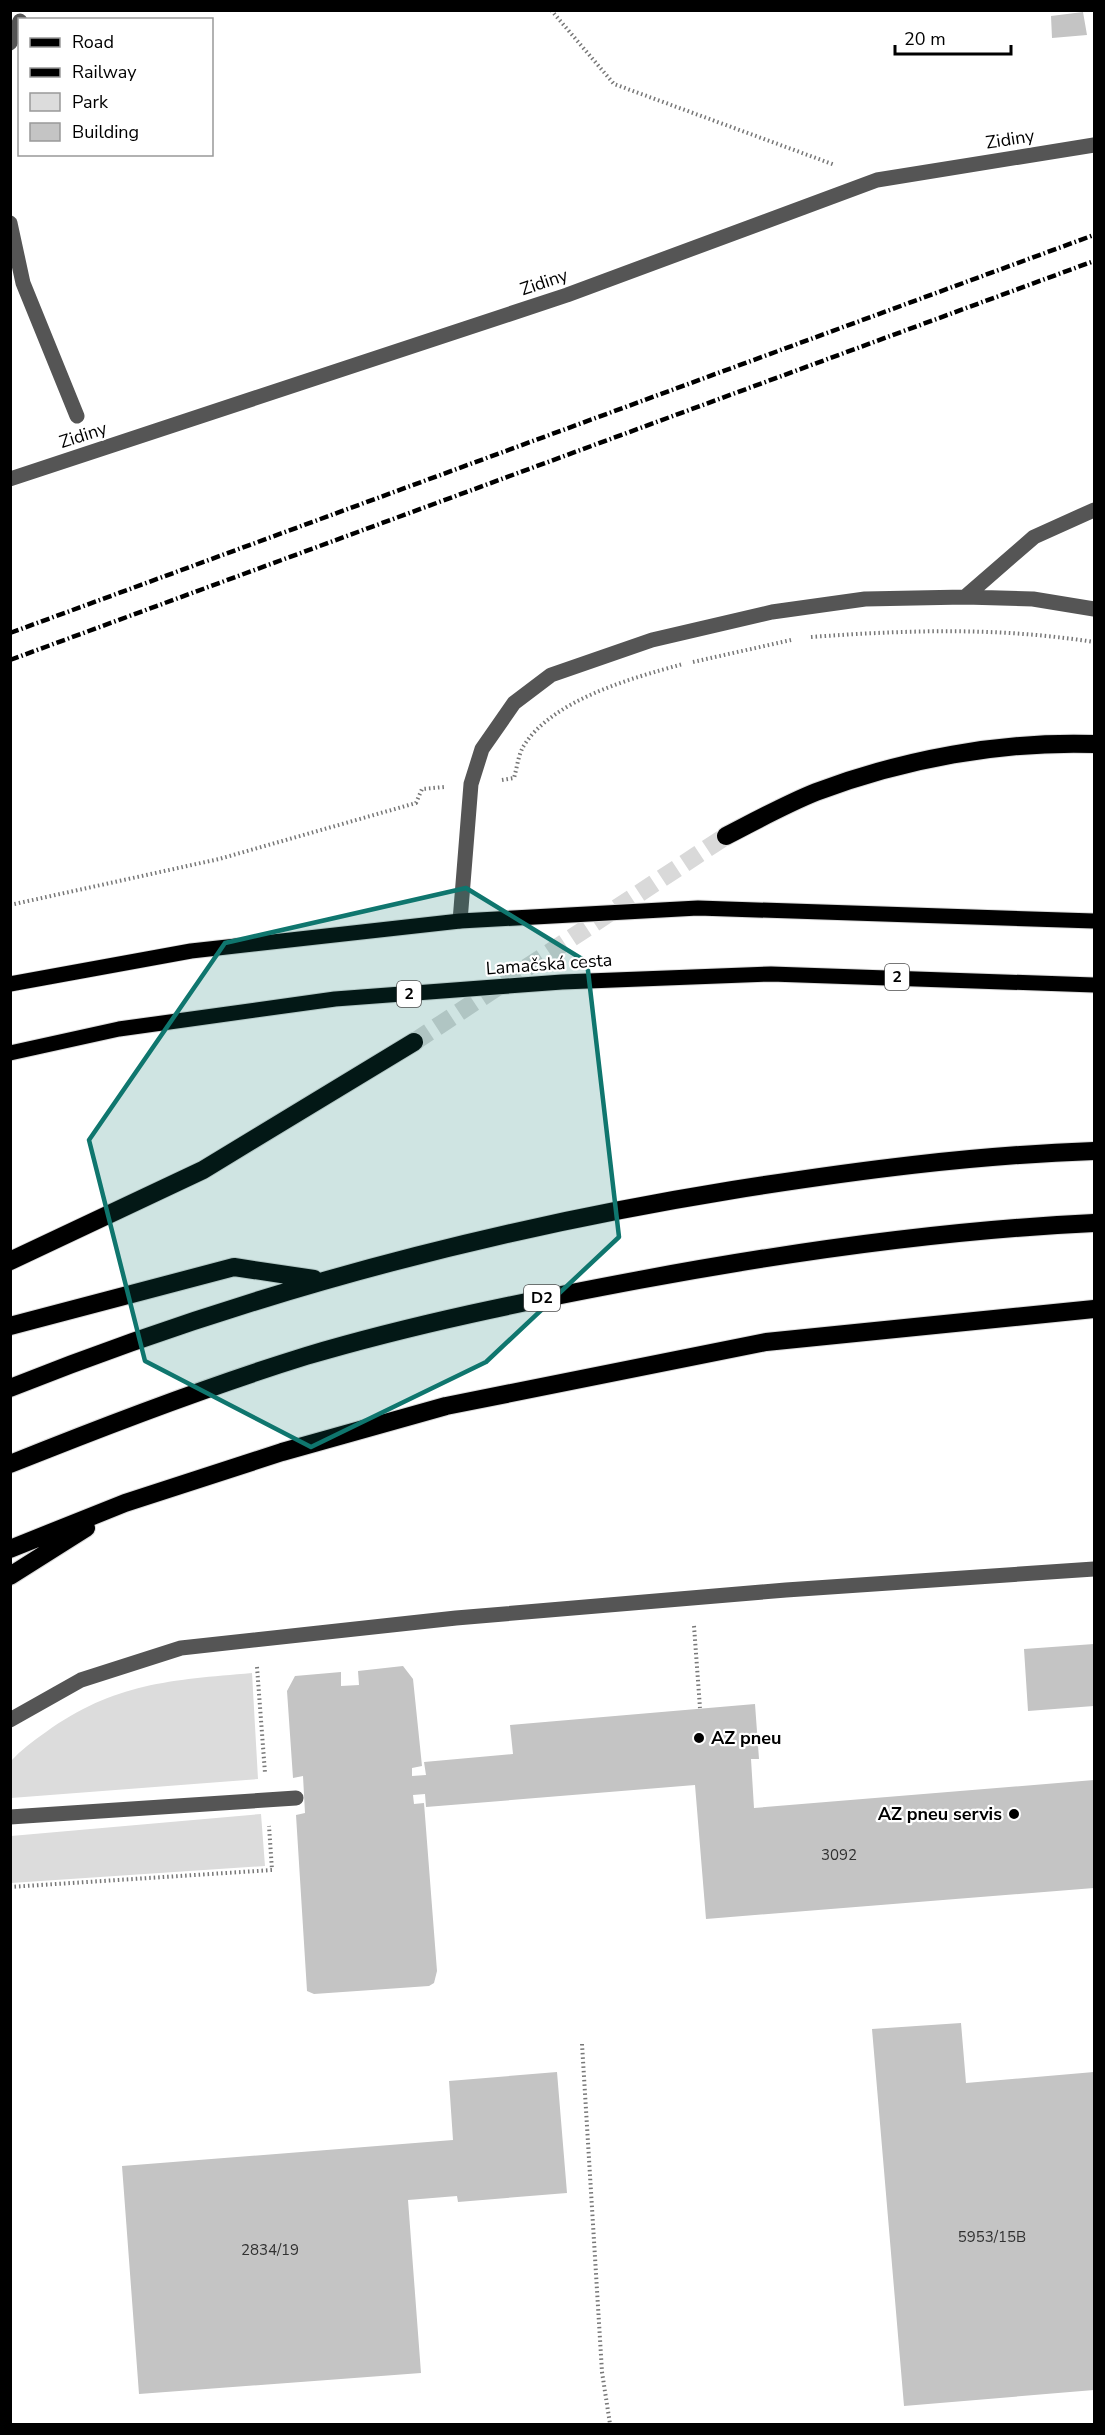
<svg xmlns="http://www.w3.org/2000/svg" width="1105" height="2435" viewBox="0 0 1105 2435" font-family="'Nunito Sans',sans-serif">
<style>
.green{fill:#dcdcdc}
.building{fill:#c4c4c4}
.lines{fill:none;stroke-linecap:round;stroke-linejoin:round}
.highway-tunnel{stroke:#d9d9d9;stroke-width:18;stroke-dasharray:18 9;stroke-linecap:butt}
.major-casing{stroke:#dbdbdb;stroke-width:17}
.highway-casing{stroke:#dbdbdb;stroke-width:20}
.path{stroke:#777;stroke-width:4;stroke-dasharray:1.5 3;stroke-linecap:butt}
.minor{stroke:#555;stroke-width:15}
.major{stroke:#000;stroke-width:15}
.highway{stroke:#000;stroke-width:18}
.rail{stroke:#000;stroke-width:4.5;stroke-dasharray:9 3 1.5 3;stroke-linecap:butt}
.marked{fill:#0f766e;fill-opacity:0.2;stroke:#0f766e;stroke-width:4.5;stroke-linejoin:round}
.poi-dot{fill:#000;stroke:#fff;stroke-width:2}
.labels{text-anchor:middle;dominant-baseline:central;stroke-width:4.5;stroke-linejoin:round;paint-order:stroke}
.number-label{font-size:15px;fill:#313131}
.shield{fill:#fff;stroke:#4c4c4c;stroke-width:1.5}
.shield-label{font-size:16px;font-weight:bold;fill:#000}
.street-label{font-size:18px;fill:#000;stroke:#fff}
.poi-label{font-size:18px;font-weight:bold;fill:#000;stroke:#fff;text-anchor:start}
</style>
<rect width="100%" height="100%" fill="#fff"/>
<path class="green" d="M252 1673 258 1779 11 1798V1761C21 1750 33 1741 46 1732 114 1683 171 1680 252 1673Z
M261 1814 265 1866 11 1883V1836Z"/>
<path class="building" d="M1083 12 1087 35 1052 38 1051 16Z
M1094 1644V1706L1028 1711 1024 1649Z
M403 1666 413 1679 422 1766 412 1768V1776L426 1775 424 1762 513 1754 510 1725 755 1704 759 1759H751L754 1808 1094 1780V1888L706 1919 695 1785 426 1807 425 1794 413 1795 414 1804 424 1803 437 1971 434 1983 429 1986 314 1994 307 1991 296 1815 305 1813 303 1776 293 1778 287 1691 295 1676 341 1672V1686L359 1685 358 1671Z
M961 2023 966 2083 1094 2072V2390L904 2406 872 2029Z
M557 2072 567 2193 458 2202 457 2196 408 2200 421 2373 139 2394 122 2166 453 2140 449 2081Z"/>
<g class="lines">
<path class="highway-tunnel" d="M414 1042 726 836"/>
<defs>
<path id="major" d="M10 984 191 951 460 921 698 908 1094 921
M10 1053 119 1029 335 999 562 982 771 974 1094 985"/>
<path id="highway" d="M726 836C755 821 786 804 816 792 904 759 1001 741 1094 744
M10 1261 203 1170 414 1042
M10 1326 234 1267 314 1279
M10 1388C243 1295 486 1230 733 1190 853 1171 973 1155 1094 1151
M10 1464C107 1425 206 1387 306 1356 414 1324 527 1301 639 1280 789 1252 942 1230 1094 1223
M10 1549 125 1503 282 1452 446 1406 766 1342 1094 1309
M10 1576 86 1528"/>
</defs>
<use href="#major" class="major-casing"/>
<use href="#highway" class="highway-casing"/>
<path class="path" d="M551 10 614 84 835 165
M811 637C909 630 997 627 1094 642
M693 662 791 640
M502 780 514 778C517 768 518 756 523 747 551 700 632 678 683 664
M10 905 219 859 416 803 422 789 444 787
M694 1626 700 1708
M257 1667 265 1773
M10 1887 272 1870 269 1826
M582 2044 602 2372 610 2424"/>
<path class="minor" d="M10 43 20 21
M10 223 23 283 77 416
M10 479 567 295 877 180 1094 145
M965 597 1034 537 1094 510
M460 921 471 784 482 749 514 703 551 675 652 640 772 612 865 599 965 597 1033 599 1094 609
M10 1720 81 1680 181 1648 456 1618 786 1590 1094 1569
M10 1817 296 1798"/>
<use href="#major" class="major"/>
<use href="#highway" class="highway"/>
<path class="rail" d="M10 633 1094 235
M10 660 1094 261"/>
</g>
<path class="marked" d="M466 888 587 962 619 1237 486 1362 311 1447 145 1361 89 1140 225 943Z"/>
<g class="poi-dot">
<circle cx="699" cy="1738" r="6"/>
<circle cx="1014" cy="1814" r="6"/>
</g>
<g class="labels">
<g class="number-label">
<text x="839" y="1855">3092</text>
<text x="992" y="2237">5953/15B</text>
<text x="270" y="2250">2834/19</text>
</g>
<g class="shield">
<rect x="885" y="964" width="24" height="26" rx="4.5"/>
<rect x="397" y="981" width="24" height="26" rx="4.5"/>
<rect x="524" y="1285" width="36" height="26" rx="4.5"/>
</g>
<g class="shield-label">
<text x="897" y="977">2</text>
<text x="409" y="994">2</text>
<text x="542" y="1298">D2</text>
</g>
<g class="street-label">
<text transform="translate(1010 139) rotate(-9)">Zidiny</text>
<text transform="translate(544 282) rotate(-19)">Zidiny</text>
<text transform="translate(83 435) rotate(-18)">Zidiny</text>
<text transform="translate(549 964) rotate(-4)">Lamačská cesta</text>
</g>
<g class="poi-label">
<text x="711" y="1738">AZ pneu</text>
<text x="1002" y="1814" text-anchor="end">AZ pneu servis</text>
</g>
</g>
<rect width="1105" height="2435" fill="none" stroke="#000000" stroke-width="24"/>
<rect x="18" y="18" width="195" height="138" fill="#ffffff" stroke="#999999" stroke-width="1.5"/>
<rect x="30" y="38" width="30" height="9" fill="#000000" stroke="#999999" stroke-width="1.5"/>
<text x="72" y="48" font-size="18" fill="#000000">Road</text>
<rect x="30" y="68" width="30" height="9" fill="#000000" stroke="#999999" stroke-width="1.5"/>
<text x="72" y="78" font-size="18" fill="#000000">Railway</text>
<rect x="30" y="93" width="30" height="18" fill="#dcdcdc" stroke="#999999" stroke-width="1.5"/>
<text x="72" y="108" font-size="18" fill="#000000">Park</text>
<rect x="30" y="123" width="30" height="18" fill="#c4c4c4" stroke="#999999" stroke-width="1.5"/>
<text x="72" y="138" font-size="18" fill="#000000">Building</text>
<path d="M895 45v9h116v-9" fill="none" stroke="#000000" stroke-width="3"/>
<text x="904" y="45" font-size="18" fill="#000000" stroke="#ffffff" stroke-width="4.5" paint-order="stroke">20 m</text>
</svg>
